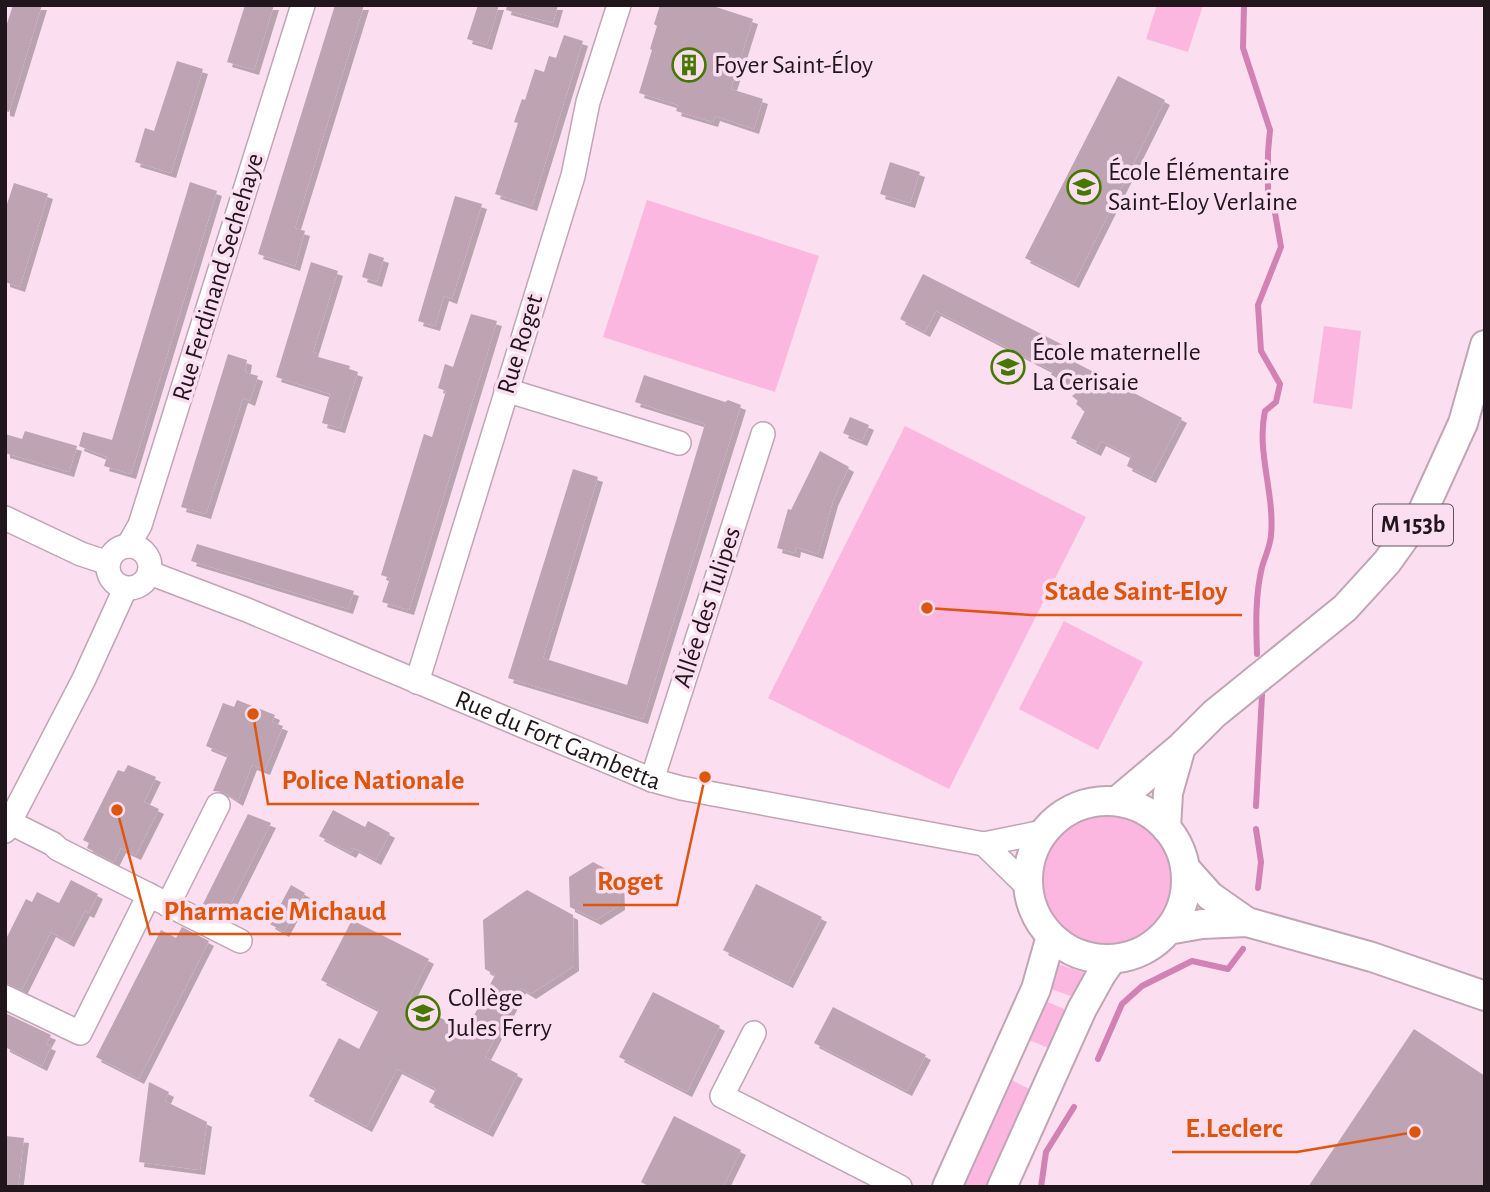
<svg xmlns="http://www.w3.org/2000/svg" width="1490" height="1192" viewBox="0 0 1490 1192" font-family="'Alegreya Sans',sans-serif">
<style>
.green{fill:#fbb7e0}
.lines{fill:none;stroke-linecap:round;stroke-linejoin:round}
.stream{stroke:#d181b4;stroke-width:6}
.building{fill:#bea3b3;filter:url(#shadow)}
.minor-casing{stroke:#c1a5b5;stroke-width:26}
.major-casing{stroke:#c1a5b5;stroke-width:32}
.minor{stroke:#fff;stroke-width:23}
.major{stroke:#fff;stroke-width:28}
.labels{text-anchor:middle;dominant-baseline:central;stroke-width:7;stroke-linejoin:round;paint-order:stroke}
.shield{fill:#fbdeef;stroke:#62525b;stroke-width:2}
.shield-label{font-size:24px;font-weight:bold;fill:#20161c}
.poi-label{font-size:26px;fill:#20161c;stroke:#fbdeef;text-anchor:start}
.street-label{font-size:26px;fill:#20161c;stroke:#fbdeef}
.leader{fill:none;stroke:#de560d;stroke-width:2.5}
.callout-dot{fill:#de560d;stroke:#fbdeef;stroke-width:2.5}
.callout-label{font-size:28px;text-anchor:middle;font-weight:bold;fill:#de560d;stroke:#fbdeef;stroke-width:7;stroke-linejoin:round;paint-order:stroke}
</style>
<defs>
<filter id="shadow"><feDropShadow dx="5" dy="5" stdDeviation="0" flood-color="#0004"/></filter>
</defs>
<rect width="100%" height="100%" fill="#fbdeef"/>
<path class="green" d="M1157 5H1203L1188 52 1146 39Z
M647 200 819 256 775 392 603 337Z
M1324 326 1361 331 1352 409 1313 403Z
M905 426 1086 517 949 789 768 698Z
M1064 621 1143 662 1098 750 1019 709Z
M1040 881a66 66 0 1 1 132 0a66 66 0 1 1-132 0Z
M1058 964 1088 974 1076 998 1049 988Z
M1043 1000 1069 1011 1053 1050 1027 1039Z
M1011 1080 1034 1091 990 1187H961Z"/>
<g class="lines">
<path class="stream" d="M1244 5 1243 48 1270 130 1268 152V195L1275 213 1281 247 1258 305 1261 351 1280 384 1276 402 1265 411C1256 452 1275 493 1271 536 1270 546 1265 557 1262 567 1255 596 1256 625 1257 654
M1256 806 1262 695
M1256 829 1261 862 1258 888
M1098 1059 1122 1004 1142 986 1192 961 1228 969 1243 949
M1041 1187 1046 1152 1074 1107"/>
</g>
<path class="building" d="M13 5H42L9 112 5 111V30Z
M245 5H274L254 70 227 62Z
M335 5H364L295 228 305 231 295 266 258 254Z
M478 5H499L487 45 467 39Z
M507 5H558L553 23 506 10Z
M660 5H710L753 19 731 89 763 99 754 129 715 116 713 122 676 111 678 105 639 93 652 50 650 49 657 26 654 24Z
M564 35 583 41 532 206 495 194 518 123 514 122 522 99 525 100 535 69 544 72 549 56 556 58Z
M177 61 203 69 171 173 135 162 145 128 154 131Z
M1118 76 1165 100 1074 283 1025 258Z
M890 162 920 172 910 203 880 194Z
M190 182 217 191 131 474 104 466 107 457 79 446 83 432 112 440Z
M14 183 48 194 20 287 5 282V210Z
M455 196 482 204 452 299 444 296 435 326 418 321Z
M369 253 384 258 377 282 362 277Z
M311 262 338 271 313 352 319 354 318 357 350 366 349 369 358 372 340 428 322 423 330 394 276 377Z
M923 274 1063 345 1059 354 1182 418 1151 478 1127 466 1131 456 1101 441 1096 451 1071 438 1085 411 1076 404 1078 401 1072 396 1080 390 1051 375 1053 371 936 311 925 332 900 319Z
M471 314 497 321 409 610 382 602 390 578 381 575 424 434 432 437 446 391 438 388 445 364 453 367Z
M228 354 247 360 245 372 258 376 250 401 243 398 206 514 181 507Z
M644 375 725 402 728 400 741 405 643 719 508 678 573 469 598 477 543 658 627 685 705 424 635 402Z
M850 417 869 425 862 441 843 433Z
M25 431 77 446 69 472 5 453V434L22 439Z
M820 451 849 467 833 501 818 554 796 547 795 553 777 548 788 509 791 510Z
M197 544 354 591 348 609 191 561Z
M237 700 275 715 272 722 283 726 265 770 252 765 238 801 224 792 213 791 228 755 206 746 223 703 234 707Z
M128 765 156 777 144 802 159 809 136 855 121 848 114 862 87 848 89 843 83 840 118 770 124 772Z
M333 810 365 827 368 821 390 833 376 860 354 848 351 853 319 836Z
M248 814 271 823 224 917 202 906Z
M593 862 619 876 620 905 596 920 570 907 569 877Z
M71 880 98 894 89 913 85 911 69 942 51 932 22 990 5 983V941L26 899 32 902 37 892 59 903Z
M756 884 822 917 788 983 723 950Z
M291 885 305 893 284 932 270 924Z
M527 890 573 915 574 966 531 994 521 988 485 1057 518 1074 488 1132 429 1102 436 1089 397 1069 367 1127 309 1096 339 1038 359 1049 379 1010 321 980 352 920 429 959 408 1001 466 1031 495 975 485 969 483 920Z
M182 927 209 941 139 1079 96 1057 161 930 176 938Z
M653 992 720 1026 687 1092 619 1057Z
M833 1007 926 1055 907 1091 814 1043Z
M5 1013 51 1035 46 1044 51 1046 42 1066 5 1047Z
M1414 1029 1485 1076V1187H1308Z
M149 1082 169 1092 165 1101 207 1122 200 1170 139 1162Z
M674 1116 741 1150 723 1187H650L641 1182Z
M5 1136 24 1138 18 1187H5Z"/>
<g class="lines">
<defs>
<g id="minor">
<path d="M506 390 679 443"/>
<path d="M5 518 81 554 108 563"/>
<circle cx="129" cy="567" r="21"/>
<path d="M128 546 140 525 303 5"/>
<path id="s1" d="M150 573 247 610 652 780 681 788 984 844 1043 832"/>
<path d="M417 682 573 176 588 102 619 5"/>
<path d="M652 780 763 434"/>
<path d="M5 820 53 844 58 849 240 941"/>
<path d="M5 831 84 679 125 589"/>
<path d="M984 844 1028 887"/>
<path d="M168 905 218 805"/>
<path d="M5 997 80 1033 149 895"/>
<path d="M754 1033 722 1096 900 1187"/>
</g>
<path id="major" d="M1028 880a79 79 0 1 1 158 0a79 79 0 1 1-158 0Z
M1117 801 1181 747 1214 714 1345 608 1387 562 1422 513 1463 423 1485 345
M1166 828 1168 793 1181 747
M1185 868 1210 896 1247 922
M1168 930 1202 924 1247 922 1372 957 1485 996
M947 1187 1036 989 1051 936
M1002 1187 1082 1009 1102 973 1112 959"/>
</defs>
<use href="#minor" class="minor-casing"/>
<use href="#major" class="major-casing"/>
<use href="#minor" class="minor"/>
<use href="#major" class="major"/>
</g>
<defs>
<symbol id="building-ring" viewBox="-11 -11 22 22"><circle r="9.5" fill="#fbdeef" stroke="#467800" stroke-width="1.5"/><path d="M-4-6H4V6H1V3H-1V6H-4ZM-2.5-4.3h1.7v1.8h-1.7ZM.8-4.3h1.7v1.8H.8ZM-2.5-1h1.7V.8h-1.7ZM.8-1h1.7V.8H.8Z" fill="#467800"/></symbol>
<symbol id="school-ring" viewBox="-11 -11 22 22"><circle r="9.5" fill="#fbdeef" stroke="#467800" stroke-width="1.5"/><path d="M0-5L7-2L0 1L-7-2ZM-4 1L0 2.5L4 1V4Q0 6-4 4Z" fill="#467800"/></symbol>
</defs>
<g fill-rule="evenodd">
<use href="#building-ring" x="670" y="46" width="38" height="38"/>
<use href="#school-ring" x="1065" y="168" width="38" height="38"/>
<use href="#school-ring" x="989" y="348" width="38" height="38"/>
<use href="#school-ring" x="404" y="994" width="38" height="38"/>
</g>
<g class="labels">
<rect class="shield" x="1373" y="504.5" width="80" height="41" rx="5"/>
<g class="shield-label">
<text x="1413" y="525">M 153b</text>
</g>
<g class="poi-label">
<text x="714" y="65">Foyer Saint-Éloy</text>
<text x="1108" y="172">École Élémentaire<tspan x="1108" dy="30">Saint-Eloy Verlaine</tspan></text>
<text x="1032" y="352">École maternelle<tspan x="1032" dy="30">La Cerisaie</tspan></text>
<text x="448" y="998">Collège<tspan x="448" dy="30">Jules Ferry</tspan></text>
</g>
<g class="street-label">
<text transform="translate(218 277) rotate(-73)">Rue Ferdinand Sechehaye</text>
<text transform="translate(520 344) rotate(-73)">Rue Roget</text>
<text transform="translate(707 607) rotate(-72)">Allée des Tulipes</text>
<text stroke="none"><textPath href="#s1" startOffset="441">Rue du Fort Gambetta</textPath></text>
</g>
</g>
<path class="leader" d="M927 608L1031 615H1242M253 714L268 804H479M705 777L677 905H583M117 810L150 934H401M1415 1132L1297 1152H1172"/>
<g class="callout-dot">
<circle cx="927" cy="608" r="7"/>
<circle cx="253" cy="714" r="7"/>
<circle cx="705" cy="777" r="7"/>
<circle cx="117" cy="810" r="7"/>
<circle cx="1415" cy="1132" r="7"/>
</g>
<g class="callout-label">
<text x="1136" y="600">Stade Saint-Eloy</text>
<text x="373" y="789">Police Nationale</text>
<text x="630" y="890">Roget</text>
<text x="275" y="920">Pharmacie Michaud</text>
<text x="1234" y="1137">E.Leclerc</text>
</g>
<rect width="1490" height="1192" fill="none" stroke="#20161c" stroke-width="14"/>
</svg>
